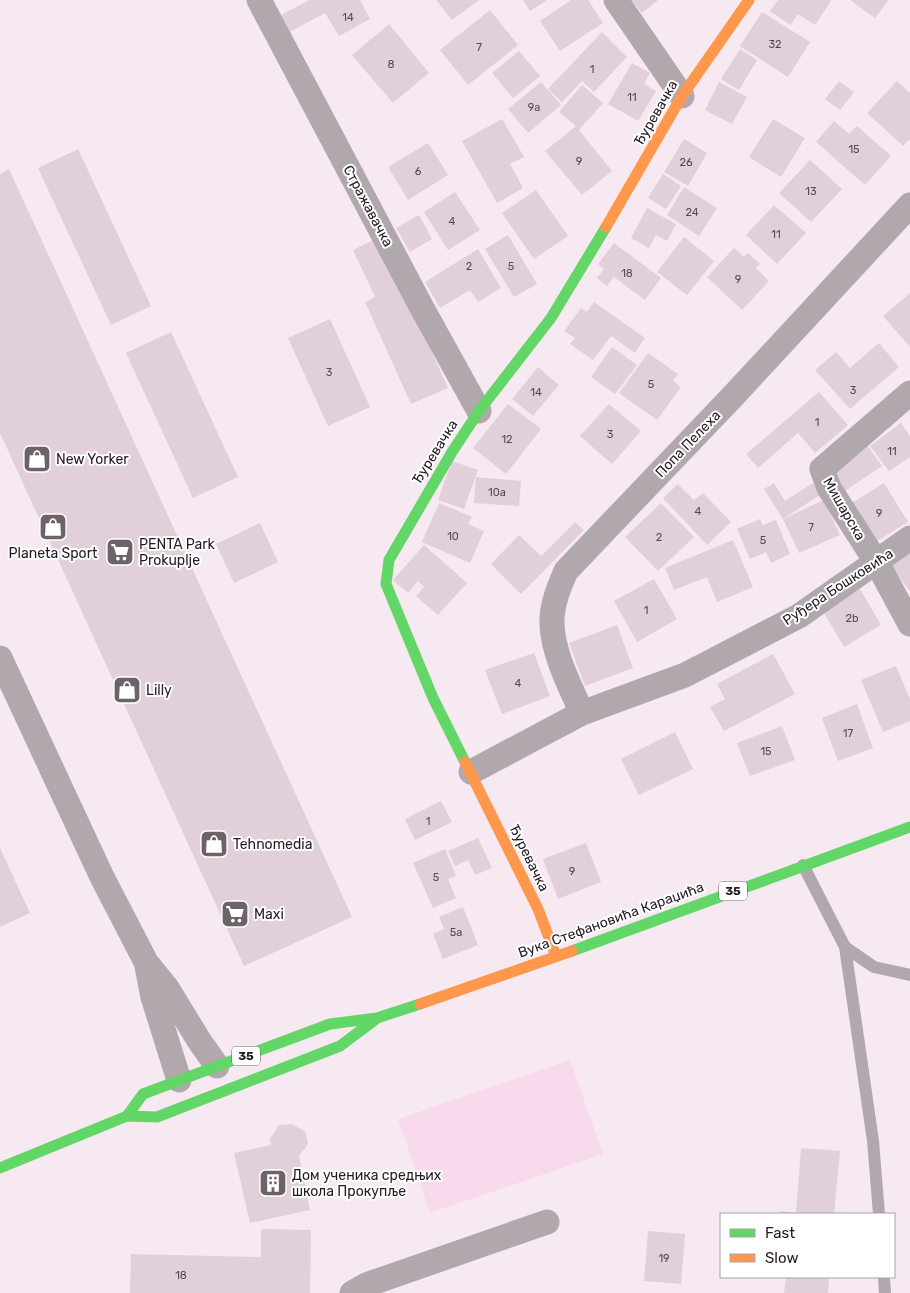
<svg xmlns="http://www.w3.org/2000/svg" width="910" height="1293" viewBox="0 0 910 1293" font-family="Rubik,sans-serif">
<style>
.green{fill:#f9daed}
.building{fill:#e1cfda}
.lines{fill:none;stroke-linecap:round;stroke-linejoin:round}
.lane{stroke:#b1a8ad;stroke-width:12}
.street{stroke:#b1a8ad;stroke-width:25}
.fast{stroke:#63d668;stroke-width:11}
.slow{stroke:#ff974d;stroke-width:11}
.labels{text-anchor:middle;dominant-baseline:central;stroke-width:4;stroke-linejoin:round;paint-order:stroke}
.number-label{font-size:11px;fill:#564a52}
.shield{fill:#fff;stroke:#665f63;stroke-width:1}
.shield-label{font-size:12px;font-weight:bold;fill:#241a20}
.street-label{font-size:14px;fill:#241a20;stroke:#fff}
.poi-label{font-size:14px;fill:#241a20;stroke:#fff;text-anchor:start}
</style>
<rect width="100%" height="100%" fill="#f6e9f1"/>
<path class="green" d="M570 1060 603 1154 430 1213 398 1119Z"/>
<path class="building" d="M309 0H360L370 19 339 36 325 13 290 32 281 15Z
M436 0H479L452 20Z
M523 0H547L530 11Z
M571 0H588L603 23 560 51 540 21Z
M631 0H658L642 13Z
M778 0H830L831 1 815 25 798 14 790 25 770 11Z
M850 0H887L888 1 875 18Z
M490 10 518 45 468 85 440 50Z
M762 12 810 42 788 77 740 46Z
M389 24 429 73 393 103 352 55Z
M602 32 627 57 594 92 582 81 562 102 548 89Z
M740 49 757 60 739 90 721 79Z
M519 51 540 76 513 98 492 73Z
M632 63 650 73 644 84 656 91 638 121 608 104Z
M839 81 854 92 840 110 825 99Z
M897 81 910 93V139L903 146 867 113Z
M541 82 561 105 528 133 508 109Z
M719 82 747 97 732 124 705 110Z
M582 85 603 103 579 130 612 171 582 195 545 151 576 126 559 112Z
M502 119 524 157 510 164 523 188 497 203 462 141Z
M773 119 805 138 781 177 749 157Z
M834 121 849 134 857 126 891 156 865 185 816 142Z
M684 139 707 153 688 186 664 172Z
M428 143 448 175 408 200 388 167Z
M78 149 151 306 111 325 38 168Z
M810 160 842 189 811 222 779 193Z
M9 169 352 917 244 966 0 433V174Z
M663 174 681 186 666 209 648 198Z
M684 187 717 208 699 236 667 215Z
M536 190 568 236 534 259 502 213Z
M455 192 480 230 448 250 424 212Z
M774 205 806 233 777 264 746 235Z
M647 208 676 224 667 241 656 235 649 248 631 238Z
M419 215 432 239 410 252 396 228Z
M508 235 537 284 514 297 485 249Z
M684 237 714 261 687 295 657 272Z
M375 239 402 285 448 388 411 404 365 302 375 297 353 250Z
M614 243 661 278 645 300 614 277 607 286 597 278 604 269 598 264Z
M734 248 744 257 748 253 760 264 756 268 769 281 742 310 707 277Z
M478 249 501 288 478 302 470 290 440 308 425 282Z
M910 293V347L883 316Z
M594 302 645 338 635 353 611 336 593 360 570 344 575 338 564 331 581 308 587 312Z
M330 319 370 407 328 426 288 338Z
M171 332 238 477 193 498 126 353Z
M879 343 899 367 850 409 815 370 836 352 850 368Z
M612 347 637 365 615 394 591 377Z
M648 353 678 374 673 381 681 387 657 420 619 393Z
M538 367 559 385 533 416 512 399Z
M819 392 848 425 815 453 798 433 758 468 746 454Z
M508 404 541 429 506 474 473 448Z
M609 404 641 431 612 464 580 436Z
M901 423 910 436V457L889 471 870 446Z
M867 445 882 466 842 493 827 473Z
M452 461 478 470 464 509 438 500Z
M476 477 521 481 519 506 474 503Z
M816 481 823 493 783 519 824 500 840 535 799 553 783 519 764 489 774 483 785 501Z
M884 483 908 522 874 543 850 504Z
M678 484 694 500 703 493 731 522 707 545 663 498Z
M439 503 472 517 468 524 484 531 470 563 422 542Z
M661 503 694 537 658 571 625 537Z
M760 519 763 525 776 520 790 554 771 563 766 552 750 559 737 529Z
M575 522 584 530 521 594 491 564 519 535 541 556Z
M260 523 278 562 234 583 216 544Z
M733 540 753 587 717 602 707 577 674 590 665 568Z
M424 545 467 583 438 615 416 596 424 587 418 581 408 593 393 580Z
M910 550V591L890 566Z
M654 579 677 619 637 642 614 601Z
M860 589 881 625 844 647 823 611Z
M617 625 633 668 585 686 569 643Z
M534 653 550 696 502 714 485 670Z
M773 654 795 694 724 731 710 707 725 699 717 684Z
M896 666 910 699V721L883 732 861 680Z
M857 704 873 748 838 761 822 718Z
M782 726 795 760 750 776 737 743Z
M675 732 693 769 639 795 621 759Z
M441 801 452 822 415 840 405 819Z
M478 838 492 868 475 875 468 860 455 866 448 851Z
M586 843 601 882 558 899 543 859Z
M0 848 30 913 0 927Z
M445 849 456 876 448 879 456 898 433 908 413 863Z
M463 907 478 945 443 959 433 934 444 929 439 917Z
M291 1124 305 1131 308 1144 299 1156 310 1210 250 1223 234 1153 271 1145 270 1139 279 1125Z
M801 1148 840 1151 834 1214H780V1211L796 1213Z
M261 1229 311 1230 310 1293H130L131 1254 261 1257Z
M648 1231 685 1234 681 1284 644 1281Z
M786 1277H829L828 1293H784Z"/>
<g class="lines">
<path class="lane" d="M803 865 845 947 874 967 910 975
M845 947 873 1141 879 1214
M884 1277 885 1293"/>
<path class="street" d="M259 0 422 308 479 411
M616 0 682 96
M910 393 822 469 829 488 877 563 910 624
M0 658 102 877 146 962 167 988 200 1042 217 1066
M582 713C570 686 553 654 552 624 551 606 559 587 566 571L734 395 910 205
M471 772 582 713 685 675 799 616 910 538
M147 966 153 997 179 1080
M352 1293 366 1285 547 1222"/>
<path class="fast" d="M465 762 433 698 386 584 389 560 452 452 479 411 551 318 606 227
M572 951 910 827
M127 1116 143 1094 330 1024 377 1018 420 1004
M0 1168 127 1116 157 1117 340 1046 376 1019"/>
<path class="slow" d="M606 227 682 96 749 0
M465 762 538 909 556 956
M420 1004 572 951"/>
</g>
<defs>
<symbol id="shop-square" viewBox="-11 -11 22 22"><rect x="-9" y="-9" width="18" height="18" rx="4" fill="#6e6269" stroke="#fff"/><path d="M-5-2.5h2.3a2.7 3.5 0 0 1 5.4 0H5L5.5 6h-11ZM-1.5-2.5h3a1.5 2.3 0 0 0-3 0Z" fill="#fff"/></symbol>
<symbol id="supermarket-square" viewBox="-11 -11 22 22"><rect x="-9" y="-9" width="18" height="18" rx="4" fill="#6e6269" stroke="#fff"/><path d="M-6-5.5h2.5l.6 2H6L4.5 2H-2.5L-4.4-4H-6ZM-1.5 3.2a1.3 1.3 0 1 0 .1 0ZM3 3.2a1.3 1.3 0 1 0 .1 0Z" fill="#fff"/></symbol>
<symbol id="building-square" viewBox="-11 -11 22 22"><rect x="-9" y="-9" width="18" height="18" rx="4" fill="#6e6269" stroke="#fff"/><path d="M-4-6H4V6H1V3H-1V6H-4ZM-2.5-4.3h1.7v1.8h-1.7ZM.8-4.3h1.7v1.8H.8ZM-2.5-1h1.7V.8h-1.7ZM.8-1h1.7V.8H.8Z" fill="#fff"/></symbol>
</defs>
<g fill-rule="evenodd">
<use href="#shop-square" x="21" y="443" width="32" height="32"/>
<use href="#shop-square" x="37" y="511" width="32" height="32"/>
<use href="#supermarket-square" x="104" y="536" width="32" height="32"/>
<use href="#shop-square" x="111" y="674" width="32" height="32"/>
<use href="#shop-square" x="198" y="828" width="32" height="32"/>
<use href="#supermarket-square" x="219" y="898" width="32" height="32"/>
<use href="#building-square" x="257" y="1167" width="32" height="32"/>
</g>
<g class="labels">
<g class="number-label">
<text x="348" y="17">14</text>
<text x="775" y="44">32</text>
<text x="479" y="47">7</text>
<text x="391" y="64">8</text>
<text x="592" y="69">1</text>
<text x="632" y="97">11</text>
<text x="534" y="107">9a</text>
<text x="854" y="149">15</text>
<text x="579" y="161">9</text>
<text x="686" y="162">26</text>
<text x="418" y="171">6</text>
<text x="811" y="191">13</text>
<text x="692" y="212">24</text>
<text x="452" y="221">4</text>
<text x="776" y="234">11</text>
<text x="469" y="266">2</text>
<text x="511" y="266">5</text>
<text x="627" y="273">18</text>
<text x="738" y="279">9</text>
<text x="329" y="372">3</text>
<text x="651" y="384">5</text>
<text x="853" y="390">3</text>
<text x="536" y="392">14</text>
<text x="817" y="422">1</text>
<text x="610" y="434">3</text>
<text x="507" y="439">12</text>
<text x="892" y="451">11</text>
<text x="497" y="492">10a</text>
<text x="698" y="511">4</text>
<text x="879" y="513">9</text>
<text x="811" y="527">7</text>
<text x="453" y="536">10</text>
<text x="659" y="537">2</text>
<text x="763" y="540">5</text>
<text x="646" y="610">1</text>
<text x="852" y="618">2b</text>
<text x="518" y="683">4</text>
<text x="848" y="733">17</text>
<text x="766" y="751">15</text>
<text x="428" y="821">1</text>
<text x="572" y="871">9</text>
<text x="436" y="877">5</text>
<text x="456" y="932">5a</text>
<text x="664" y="1258">19</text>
<text x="181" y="1275">18</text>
</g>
<g class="shield">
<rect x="719" y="881.5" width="28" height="19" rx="4"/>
<rect x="232" y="1046.5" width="28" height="19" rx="4"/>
</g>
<g class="shield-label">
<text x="733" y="891">35</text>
<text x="246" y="1056">35</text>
</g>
<g class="street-label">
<text transform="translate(656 113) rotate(-60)">Ђуревачка</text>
<text transform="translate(368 206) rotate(62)">Стражавачка</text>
<text transform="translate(688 444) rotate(-46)">Попа Пелеха</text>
<text transform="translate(435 452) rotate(-58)">Ђуревачка</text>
<text transform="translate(844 509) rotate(60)">Мишарска</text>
<text transform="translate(838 587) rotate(-33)">Руђера Бошковића</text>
<text transform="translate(529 858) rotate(64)">Ђуревачка</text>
<text transform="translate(611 920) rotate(-20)">Вука Стефановића Караџића</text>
</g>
<g class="poi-label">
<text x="56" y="459">New Yorker</text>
<text x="139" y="544">PENTA Park<tspan x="139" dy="16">Prokuplje</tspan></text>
<text x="53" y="553" text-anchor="middle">Planeta Sport</text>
<text x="146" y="690">Lilly</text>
<text x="233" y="844">Tehnomedia</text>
<text x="254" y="914">Maxi</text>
<text x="292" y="1175">Дом ученика средњих<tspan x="292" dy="16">школа Прокупље</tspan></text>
</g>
</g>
<rect x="720" y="1213" width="175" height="65" fill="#ffffff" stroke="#a7a3a6"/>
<rect x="730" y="1229" width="25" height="8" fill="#63d668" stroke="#a7a3a6"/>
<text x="765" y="1238" font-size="15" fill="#241a20">Fast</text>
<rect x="730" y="1254" width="25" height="8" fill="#ff974d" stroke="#a7a3a6"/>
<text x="765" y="1263" font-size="15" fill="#241a20">Slow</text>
</svg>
